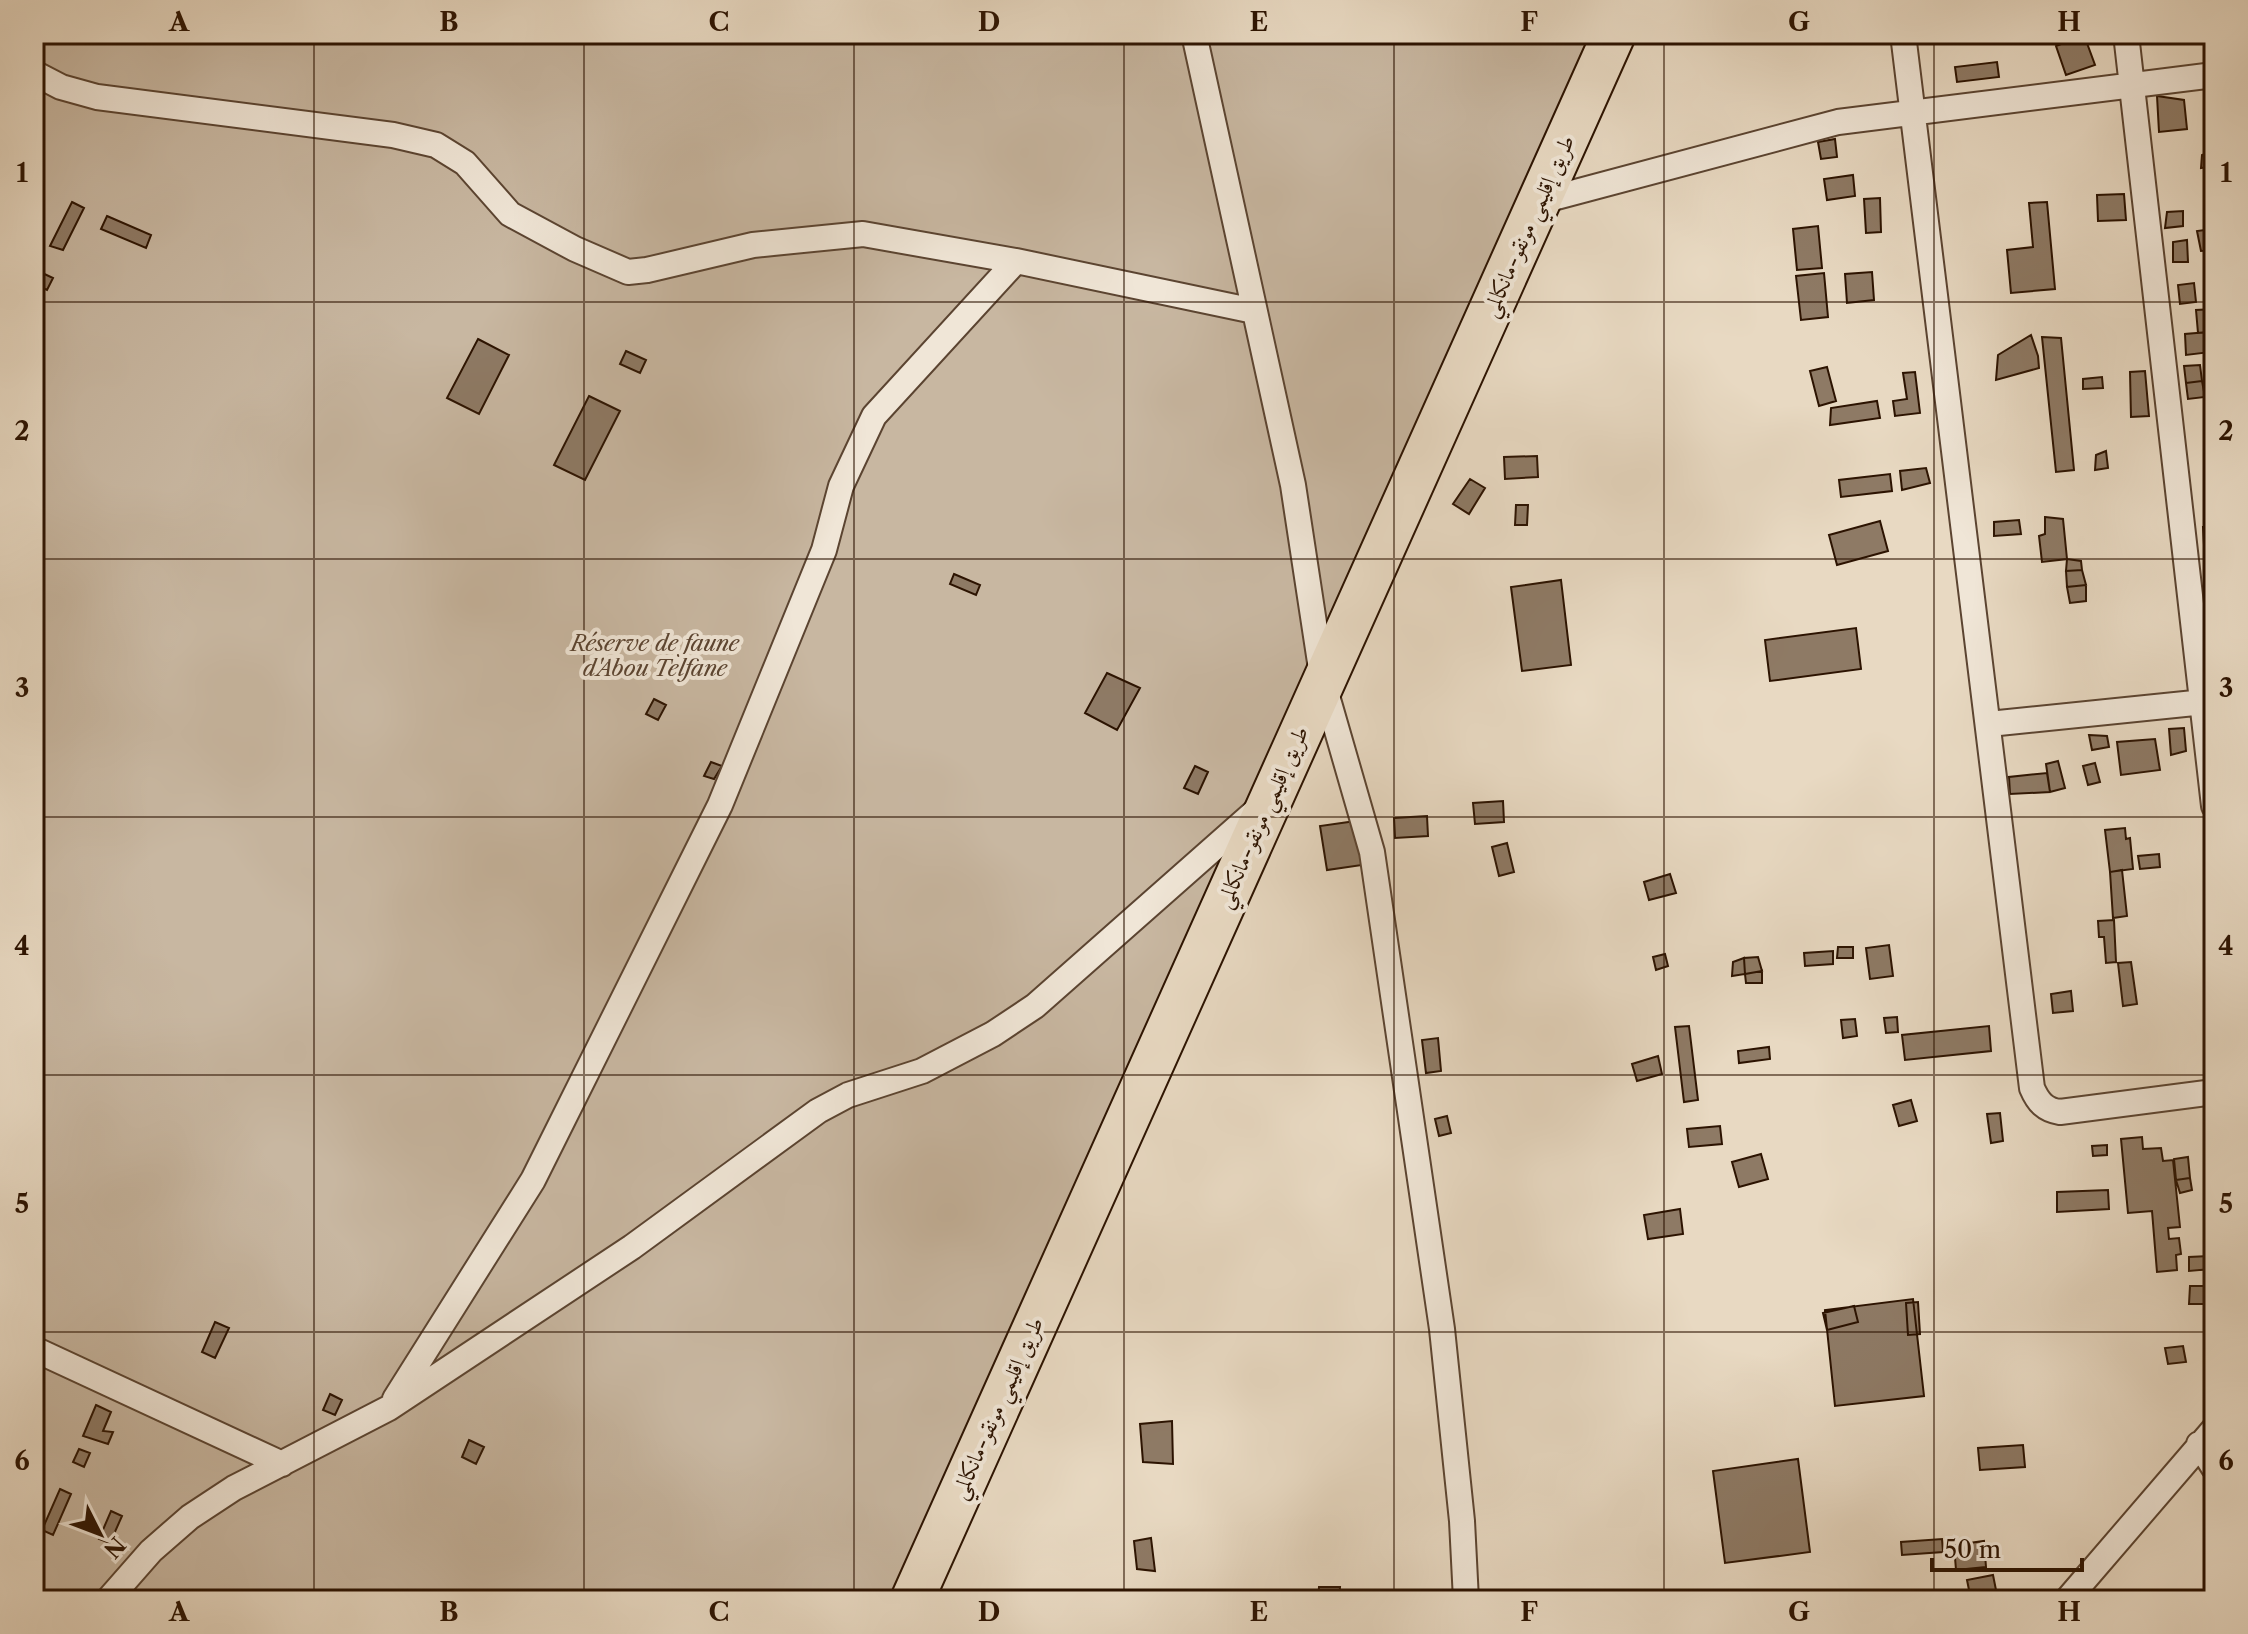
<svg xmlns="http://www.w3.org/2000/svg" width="2248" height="1634" viewBox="0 0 2248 1634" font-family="'Libre Caslon Text',Amiri,serif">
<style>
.green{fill:#c8b7a1;stroke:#7a6551;stroke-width:2}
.building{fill:#8e7a65;stroke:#2c1301;stroke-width:2}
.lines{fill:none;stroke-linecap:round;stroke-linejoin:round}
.street-casing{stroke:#5b4431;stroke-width:28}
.highway-casing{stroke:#2c1301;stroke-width:46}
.street{stroke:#f0e6d7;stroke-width:24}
.highway{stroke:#e8d9c2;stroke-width:42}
.grid{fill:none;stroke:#2c1301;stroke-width:2;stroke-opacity:0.55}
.labels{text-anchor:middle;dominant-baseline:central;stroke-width:8;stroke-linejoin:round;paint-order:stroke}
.street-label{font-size:22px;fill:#2c1301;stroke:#f0e6d7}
.park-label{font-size:22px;font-style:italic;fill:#5b4431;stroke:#f0e6d7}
.neatline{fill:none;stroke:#2c1301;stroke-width:3}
.grid-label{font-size:26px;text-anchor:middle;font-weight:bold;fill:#2c1301}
</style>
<rect width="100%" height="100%" fill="#e8d9c2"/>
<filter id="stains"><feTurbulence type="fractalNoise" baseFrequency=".0025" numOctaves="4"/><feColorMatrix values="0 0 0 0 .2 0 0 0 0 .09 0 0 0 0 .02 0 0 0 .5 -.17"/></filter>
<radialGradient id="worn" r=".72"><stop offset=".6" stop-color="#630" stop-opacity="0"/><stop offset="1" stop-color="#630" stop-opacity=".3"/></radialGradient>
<path class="green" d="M34 34H1614L912 1600H34Z"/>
<path class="building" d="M2084 35 2095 65 2066 75 2056 46Z
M1997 62 1999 77 1957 82 1955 67Z
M2157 96 2184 100 2187 129 2159 132Z
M1835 139 1837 157 1821 159 1818 142Z
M2214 151V166L2201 168 2202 155Z
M1853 175 1855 196 1827 200 1824 179Z
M2124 194 2126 220 2098 221 2097 195Z
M1880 198 1881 232 1866 233 1864 199Z
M72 202 84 208 63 250 50 246Z
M2047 202 2055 289 2011 293 2007 250 2033 247 2029 203Z
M2183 211V226L2165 228 2167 212Z
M107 216 151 235 146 248 101 229Z
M1818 226 1822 268 1797 270 1793 229Z
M2213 229 2214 250 2201 251 2197 231Z
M2187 240 2188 262H2173V242Z
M38 271 53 278 47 290 34 284Z
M1872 272 1874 300 1847 303 1845 274Z
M1824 273 1828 317 1801 320 1796 276Z
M2194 283 2196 302 2180 304 2178 285Z
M2214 309V332L2198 333 2196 310Z
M2208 332 2211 352 2186 355 2185 334Z
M2031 335 2038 356 2039 368 1996 380 1998 355Z
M2042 337 2061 338 2074 470 2056 472Z
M478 339 509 355 479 414 447 398Z
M626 351 646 360 640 373 620 364Z
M2200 365 2202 381 2186 383 2184 366Z
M1827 367 1836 401 1819 406 1810 371Z
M2145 371 2149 416 2131 417 2130 372Z
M1915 372 1920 413 1895 416 1893 401 1907 399 1903 373Z
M2102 377 2103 388 2083 389V379Z
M2202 381 2205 397 2188 399 2186 383Z
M589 396 620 411 585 480 554 465Z
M1877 401 1880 418 1830 425 1831 408Z
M2106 451 2108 468 2095 470 2096 455Z
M1537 456 1538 477 1505 479 1504 457Z
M1926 468 1930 483 1902 490 1900 471Z
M1890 474 1892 491 1841 497 1839 480Z
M1470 479 1485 488 1469 514 1453 504Z
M1516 505H1528L1527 525H1515Z
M2045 517 2063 519 2067 559 2042 562 2039 536 2045 534Z
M2019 520 2021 534 1994 536V522Z
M1880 521 1888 551 1837 565 1829 535Z
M2203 527H2214V544L2204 545Z
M2067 559 2081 561 2082 570 2066 571Z
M2082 570 2086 585 2067 587 2066 571Z
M954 574 980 585 976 595 950 584Z
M1561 580 1571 665 1522 671 1511 587Z
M2086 585V601L2070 603 2067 587Z
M1856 628 1861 669 1770 681 1765 640Z
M1107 673 1140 688 1117 730 1085 713Z
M654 699 666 705 658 720 646 714Z
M2184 728 2186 751 2171 755 2169 729Z
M2089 735 2107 736 2109 747 2092 750Z
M2155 739 2160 770 2121 775 2117 742Z
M2058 761 2065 788 2050 792 2046 764Z
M711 762 722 766 714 779 704 776Z
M2095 763 2100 782 2088 785 2083 766Z
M1195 766 1208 772 1198 794 1184 788Z
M2047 773 2050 792 2010 794 2009 777Z
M1503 801 1504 822 1475 824 1473 803Z
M1427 816 1428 836 1395 838 1394 818Z
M1363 820 1369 864 1327 870 1320 826Z
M2125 828 2126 839 2130 838 2133 869 2110 872 2105 830Z
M1507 843 1514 872 1499 876 1492 847Z
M2159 854 2160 867 2140 869 2138 856Z
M2122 870 2127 916 2113 918 2110 872Z
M1670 874 1676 893 1649 900 1644 882Z
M2114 920 2116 962 2106 963 2104 937H2099L2098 921Z
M1889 945 1893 976 1870 979 1866 948Z
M1838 947H1853V958H1837Z
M1833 951V964L1805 966 1804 953Z
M1665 954 1668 966 1656 970 1653 957Z
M1758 957 1762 971 1745 974 1744 958Z
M1744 958 1745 974 1732 976 1733 962Z
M2131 962 2137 1004 2123 1006 2118 963Z
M1762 971V983H1746L1745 974Z
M2071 991 2073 1011 2053 1013 2051 994Z
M1897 1017 1898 1032 1886 1033 1884 1018Z
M1855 1019 1857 1036 1843 1038 1841 1020Z
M1689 1026 1698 1100 1684 1102 1675 1027Z
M1989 1026 1991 1051 1905 1060 1902 1035Z
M1438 1038 1441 1071 1426 1073 1422 1040Z
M1769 1047 1770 1059 1739 1063 1738 1051Z
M1658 1056 1662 1074 1637 1081 1632 1064Z
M1911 1100 1917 1121 1899 1126 1893 1105Z
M2000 1113 2003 1141 1991 1143 1987 1114Z
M1447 1116 1451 1133 1439 1136 1435 1119Z
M1720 1126 1722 1144 1689 1147 1687 1129Z
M2142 1137 2143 1149 2161 1148 2163 1161 2173 1160 2180 1227 2168 1228 2169 1239 2179 1238 2181 1254 2176 1255 2177 1270 2157 1272 2152 1211 2128 1213 2121 1139Z
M2107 1145V1155L2093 1156 2092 1146Z
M1761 1154 1768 1179 1739 1187 1732 1162Z
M2188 1157 2190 1178 2176 1180 2174 1159Z
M2190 1178 2192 1190 2180 1193 2176 1180Z
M2108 1190 2109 1209 2057 1212V1192Z
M1680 1209 1683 1234 1648 1239 1644 1215Z
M2209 1256 2211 1269 2189 1271V1257Z
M2190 1286H2204V1304H2189Z
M1913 1299 1924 1396 1835 1406 1825 1310Z
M1918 1302 1920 1334 1908 1335 1906 1303Z
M1854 1306 1858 1322 1827 1330 1823 1313Z
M215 1322 229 1328 215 1358 202 1352Z
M2183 1346 2186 1362 2168 1364 2165 1348Z
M330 1394 342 1400 335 1415 323 1410Z
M96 1405 111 1412 103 1431 113 1432 108 1444 83 1436Z
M1172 1421 1173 1464 1143 1462 1140 1424Z
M469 1440 484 1447 476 1464 462 1457Z
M2023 1445 2025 1467 1980 1470 1978 1448Z
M79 1449 90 1453 84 1467 73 1462Z
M1798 1459 1810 1552 1725 1563 1713 1471Z
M60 1489 71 1494 53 1535 42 1530Z
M111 1511 122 1516 110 1543 99 1539Z
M1151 1538 1155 1571 1137 1569 1134 1541Z
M1942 1539 1943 1552 1902 1555 1901 1542Z
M1984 1541 1986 1567 1956 1570 1954 1545Z
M1993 1575 1998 1600H1971L1967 1580Z
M1319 1587H1340L1339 1600H1318Z
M324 1592 337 1598 336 1600H321Z"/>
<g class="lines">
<defs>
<path id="street" d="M1194 34 1293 485 1323 682 1372 852 1442 1329 1462 1521 1466 1600
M1903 34 2032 1088C2038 1102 2045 1110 2060 1112L2214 1092
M2126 34 2214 806
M34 73 61 87 97 97 393 135 436 145 465 163 510 214 575 249 628 272 647 270 753 245 863 234 1016 261 1254 311
M1538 202 1838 122 2214 75
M1989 724 2214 701
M34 1349 282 1464
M395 1399 533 1180 720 805 824 550 841 486 874 416 1016 261
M2199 1444 2214 1468
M108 1600 151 1551 190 1517 234 1488 389 1408 632 1247 818 1111 848 1095 922 1071 993 1034 1035 1006 1257 810
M2067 1600 2214 1429"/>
<path id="highway" d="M912 1600 1614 34"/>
</defs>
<use href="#street" class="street-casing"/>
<use href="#highway" class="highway-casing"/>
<use href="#street" class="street"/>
<use href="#highway" class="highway"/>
</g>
<path class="grid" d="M314 34V1600M584 34V1600M854 34V1600M1124 34V1600M1394 34V1600M1664 34V1600M1934 34V1600M34 302H2214M34 559H2214M34 817H2214M34 1075H2214M34 1332H2214"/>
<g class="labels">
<g class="street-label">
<text transform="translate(1528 226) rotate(-66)">طريق إقليمي مونقو-مانكالمي</text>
<text transform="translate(1262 817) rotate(-66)">طريق إقليمي مونقو-مانكالمي</text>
<text transform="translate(997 1408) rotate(-66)">طريق إقليمي مونقو-مانكالمي</text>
</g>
<g class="park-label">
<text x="655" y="643">Réserve de faune<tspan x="655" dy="25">d'Abou Telfane</tspan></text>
</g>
</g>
<rect width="2248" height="1634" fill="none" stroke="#e8d9c2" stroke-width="88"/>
<g transform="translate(100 1534) rotate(132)" stroke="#f0e6d7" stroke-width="6" paint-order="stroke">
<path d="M0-6L14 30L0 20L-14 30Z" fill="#2c1301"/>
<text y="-12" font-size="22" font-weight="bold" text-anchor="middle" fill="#2c1301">N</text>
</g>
<path d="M1932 1558v12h150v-12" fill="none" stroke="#2c1301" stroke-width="4"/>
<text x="1944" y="1558" font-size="24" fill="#2c1301" stroke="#f0e6d7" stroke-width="6" paint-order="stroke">50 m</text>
<rect x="44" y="44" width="2160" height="1546" class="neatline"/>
<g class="grid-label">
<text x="179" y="31">A</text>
<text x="449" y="31">B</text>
<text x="719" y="31">C</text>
<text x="989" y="31">D</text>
<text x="1259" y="31">E</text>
<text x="1529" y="31">F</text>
<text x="1799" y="31">G</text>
<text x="2069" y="31">H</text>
<text x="22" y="182">1</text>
<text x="2226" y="182">1</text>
<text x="22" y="440">2</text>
<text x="2226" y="440">2</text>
<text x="22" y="697">3</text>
<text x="2226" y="697">3</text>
<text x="22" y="955">4</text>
<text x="2226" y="955">4</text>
<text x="22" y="1213">5</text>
<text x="2226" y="1213">5</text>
<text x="22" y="1470">6</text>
<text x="2226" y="1470">6</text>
<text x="179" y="1621">A</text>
<text x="449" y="1621">B</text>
<text x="719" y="1621">C</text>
<text x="989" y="1621">D</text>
<text x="1259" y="1621">E</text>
<text x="1529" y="1621">F</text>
<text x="1799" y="1621">G</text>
<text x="2069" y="1621">H</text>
</g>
<rect width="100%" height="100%" filter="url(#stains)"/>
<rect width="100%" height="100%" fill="url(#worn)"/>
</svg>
